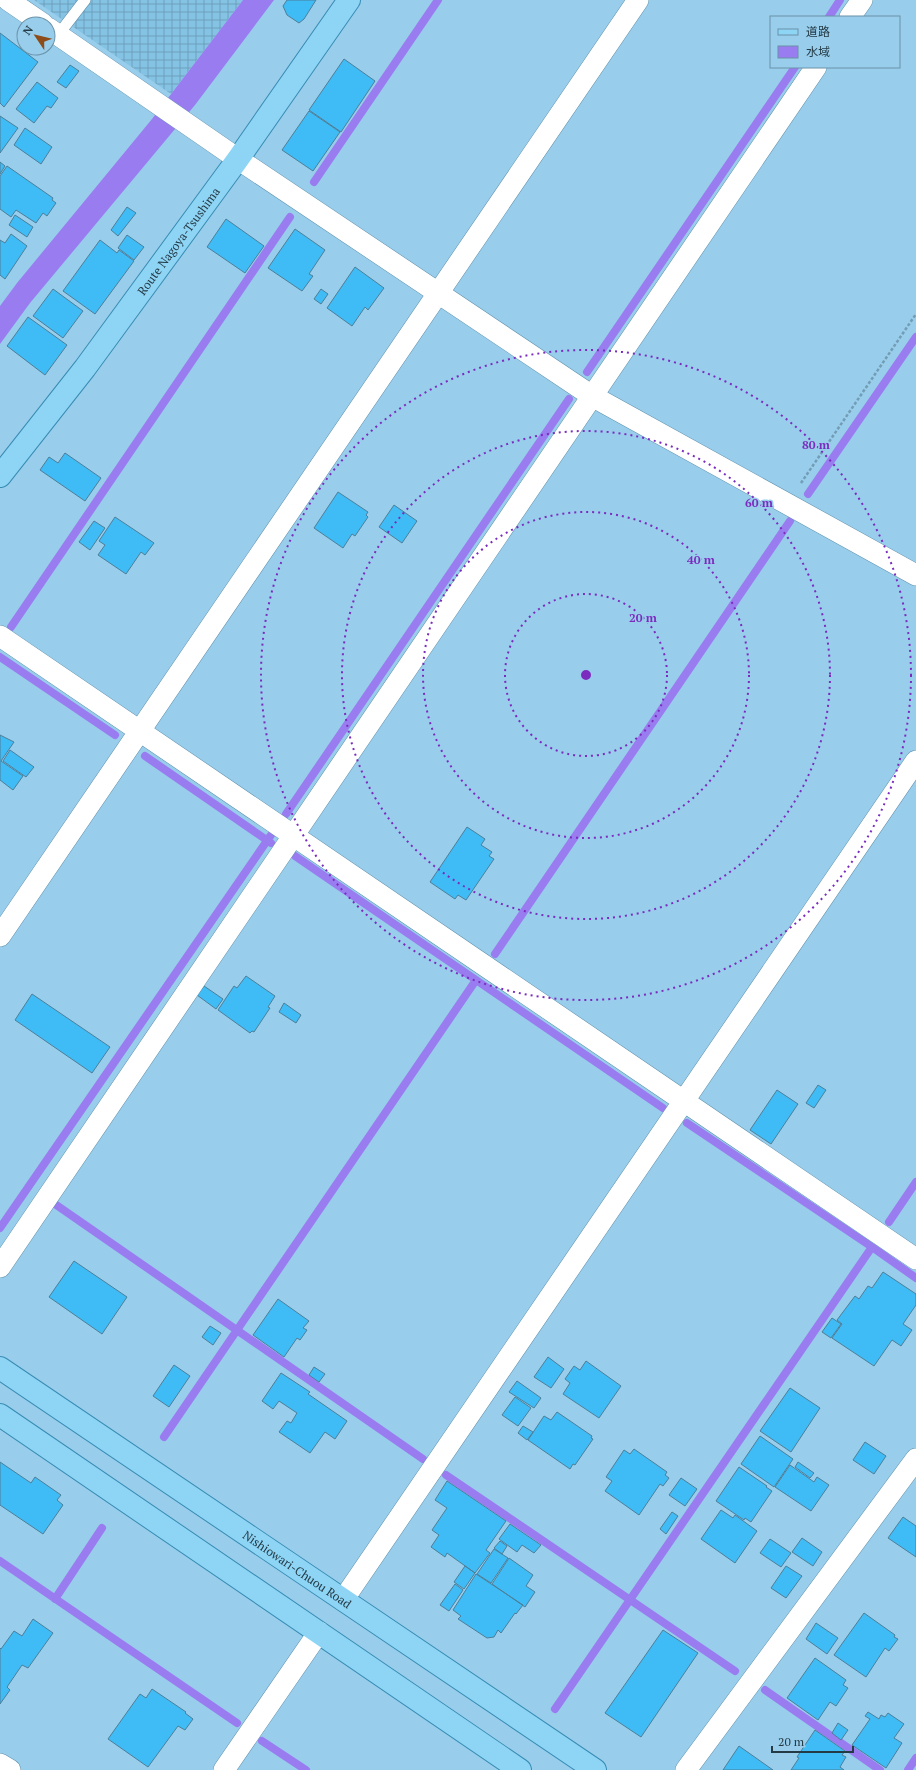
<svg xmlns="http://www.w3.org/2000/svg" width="916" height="1770" viewBox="0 0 916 1770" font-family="'PT Serif','Noto Sans JP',serif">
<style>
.industrial{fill:url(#industrial-grid)}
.water{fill:#9a7cf1}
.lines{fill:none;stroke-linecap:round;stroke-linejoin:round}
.stream{stroke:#9a7cf1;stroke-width:8}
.building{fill:#3fbcf5;stroke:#4c7f9a}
.lane-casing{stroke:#6093af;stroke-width:12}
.street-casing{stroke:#6093af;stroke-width:22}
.primary-casing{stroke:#388cb4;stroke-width:24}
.path{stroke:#729db5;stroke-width:2.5;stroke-dasharray:3 2;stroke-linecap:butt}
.lane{stroke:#fff;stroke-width:11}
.street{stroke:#fff;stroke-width:21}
.primary{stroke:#8ed4f5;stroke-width:22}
.ring{fill:none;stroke:#7b2cbf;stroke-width:2;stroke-dasharray:2 4}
.labels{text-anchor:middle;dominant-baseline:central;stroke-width:3;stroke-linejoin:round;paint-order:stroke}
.street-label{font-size:12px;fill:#243a45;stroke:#98cdeb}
.centre{fill:#7b2cbf;stroke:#98cdeb;stroke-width:2}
.ring-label{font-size:12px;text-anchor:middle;font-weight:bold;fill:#7b2cbf;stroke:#98cdeb;stroke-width:3;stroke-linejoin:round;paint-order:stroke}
</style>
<defs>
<pattern id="industrial-grid" width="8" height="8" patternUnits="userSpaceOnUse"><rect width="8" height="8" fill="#85c3e5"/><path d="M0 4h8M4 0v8" fill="none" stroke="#6d9fbb"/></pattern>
</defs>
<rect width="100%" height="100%" fill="#98cdeb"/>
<path class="industrial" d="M34 0H243L171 94Z"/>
<path class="water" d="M243 0H274L195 105 30 303 0 344V306L17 283 152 119Z"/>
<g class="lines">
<path class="stream" d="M829 17 840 0
M314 182 438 0
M587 372 795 67
M808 494 916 337
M11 627 290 217
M0 657 115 735
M145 756 271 843
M286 814 569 399
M295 856 663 1108
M495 954 790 521
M687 1123 872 1247 916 1278
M52 1202 423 1459
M889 1222 916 1182
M0 1228 271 835
M164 1437 476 980
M446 1475 735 1671
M0 1561 237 1723
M55 1599 102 1528
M765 1690 880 1770
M555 1709 872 1247
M262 1741 306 1770
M908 1770 916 1758"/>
</g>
<path class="building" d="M287 0H316L304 19 299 23 287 15 283 6Z
M0 33 38 62 4 107 0 103Z
M344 59 375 81 341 132 309 110Z
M70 65 79 71 66 88 57 82Z
M37 82 58 98 51 108 47 106 34 123 16 109Z
M309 111 340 132 313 171 282 150Z
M0 116 18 128 0 153Z
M25 128 52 147 41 164 14 145Z
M0 162 5 166 0 174Z
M7 166 53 198 52 200 56 203 47 216 43 213 36 223 16 210 11 217 0 209V176Z
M127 207 136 213 118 236 111 230Z
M15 215 33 227 27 237 9 225Z
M226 219 264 246 245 273 207 247Z
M295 229 325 250 309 274 313 276 302 291 268 268Z
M11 234 27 246 5 279 0 275V240L5 243Z
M127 235 144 247 134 260 118 248Z
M100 240 117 253 119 250 134 261 95 314 63 291Z
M355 267 384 288 368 310 365 307 352 326 327 308Z
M53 289 83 311 63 338 33 316Z
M321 289 328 294 321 304 314 299Z
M28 317 67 345 45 375 7 346Z
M65 453 101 478 85 501 40 470 49 457 58 463Z
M338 492 368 512 366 515 368 517 355 536 352 534 343 548 314 528Z
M394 505 417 521 402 543 379 527Z
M115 517 154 543 145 555 141 552 126 574 98 555 105 545 99 541Z
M94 521 105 528 90 550 79 542Z
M0 735 14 742 1 761 23 776 13 790 0 780Z
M10 750 34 767 26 777 3 761Z
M467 827 485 839 481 845 492 852 489 856 494 859 466 900 458 895 455 899 430 882Z
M246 976 275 996 268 1007 270 1008 254 1032 252 1031 250 1033 218 1010 234 986 237 988Z
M204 986 223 999 216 1009 197 995Z
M32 994 110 1047 92 1073 15 1020Z
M284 1003 301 1015 296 1023 279 1012Z
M818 1085 826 1090 814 1108 806 1103Z
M777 1090 798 1104 771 1144 750 1130Z
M74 1261 127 1297 102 1334 49 1297Z
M883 1272 916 1294V1305L903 1324 912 1330 901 1346 892 1340 874 1366 832 1338 842 1324 837 1320 855 1296 859 1299 868 1286 872 1288Z
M278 1299 309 1321 303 1328 307 1330 300 1340 297 1338 284 1357 253 1335Z
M832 1318 841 1324 831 1338 822 1332Z
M210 1326 221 1333 213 1345 202 1337Z
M548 1357 564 1369 551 1388 534 1377Z
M586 1361 621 1386 599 1418 563 1394 570 1383 565 1379 574 1366 580 1370Z
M174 1365 190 1376 169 1407 153 1396Z
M314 1367 325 1374 319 1382 309 1375Z
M281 1373 310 1392 308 1394 347 1421 335 1439 325 1432 310 1453 279 1432 287 1421 291 1423 297 1413 279 1401 273 1409 262 1401Z
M517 1381 541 1398 534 1408 509 1392Z
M790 1388 820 1408 791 1452 760 1431Z
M515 1397 531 1408 518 1426 502 1415Z
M557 1412 592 1436 591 1438 593 1439 575 1465 573 1464 570 1469 528 1440 544 1416 551 1420Z
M523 1426 533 1432 527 1440 518 1433Z
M760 1436 793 1459 774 1487 741 1464Z
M865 1442 886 1456 874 1474 853 1460Z
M634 1449 667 1472 665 1475 669 1478 663 1486 660 1484 639 1515 605 1491 612 1481 606 1477 624 1450 630 1454Z
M0 1462 31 1483 35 1477 61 1495 57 1500 63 1505 43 1534 0 1505Z
M798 1462 814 1473 810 1478 795 1467Z
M790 1465 814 1482 817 1477 829 1485 811 1511 775 1487Z
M739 1467 767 1486 766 1487 772 1491 751 1522 745 1518 744 1520 716 1501Z
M681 1478 697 1489 685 1506 669 1495Z
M447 1481 506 1521 486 1550 490 1553 475 1573 447 1553 445 1557 431 1547 439 1535 432 1530 447 1508 435 1500Z
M721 1510 733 1518 735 1515 757 1531 735 1563 701 1539Z
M672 1512 678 1516 666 1534 660 1529Z
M903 1517 916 1526V1557L888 1538Z
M510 1524 541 1545 534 1553 522 1545 517 1552 499 1539Z
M802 1538 822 1552 813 1566 792 1552Z
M770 1539 791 1553 781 1567 760 1553Z
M500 1541 507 1546 502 1554 494 1548Z
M494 1549 508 1558 491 1583 477 1574Z
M509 1558 533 1575 526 1586 535 1592 525 1607 492 1584Z
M465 1566 475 1573 464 1589 454 1582Z
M786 1566 802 1576 786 1598 771 1588Z
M476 1574 523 1605 516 1614 515 1613 501 1633 498 1630 494 1637 487 1638 458 1619 461 1616 453 1610Z
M455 1584 463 1590 449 1611 440 1605Z
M864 1613 895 1635 894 1637 898 1639 889 1651 885 1648 866 1677 834 1655Z
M33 1619 53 1633 28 1668 22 1665 7 1687 10 1690 0 1704V1648L1 1649 14 1631 22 1636Z
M816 1623 838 1638 827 1654 806 1639Z
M663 1630 698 1653 641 1737 605 1713Z
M815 1658 846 1680 843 1685 848 1688 836 1706 830 1702 818 1720 787 1698Z
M152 1689 186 1712 185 1713 193 1719 185 1730 178 1726 148 1767 108 1739 140 1694 146 1698Z
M868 1712 879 1719 881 1715 885 1717 888 1713 904 1724 894 1738 902 1743 886 1768 852 1745 870 1719 865 1716Z
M838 1723 848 1730 841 1740 832 1733Z
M815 1730 845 1751 842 1755 846 1757 840 1767 844 1770H791L799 1758 797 1757Z
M739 1746 773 1770H723Z"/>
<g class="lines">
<defs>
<path id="lane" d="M58 35 85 0"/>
<path id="street" d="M8 0 43 24
M850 17 862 0
M48 28 238 159 592 396 916 575
M0 636 916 1259
M0 936 638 0
M0 1267 816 67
M343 1600 916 761
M0 1764 10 1770
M224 1770 319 1632
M686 1770 916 1459"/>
<g id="primary">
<path id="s1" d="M0 476 85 368 238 159 349 0"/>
<path id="s2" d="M0 1368 595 1770"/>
<path d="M0 1415 520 1770"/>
</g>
</defs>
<use href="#lane" class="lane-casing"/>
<use href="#street" class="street-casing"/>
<use href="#primary" class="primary-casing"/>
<path class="path" d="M801 483 916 314"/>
<use href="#lane" class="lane"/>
<use href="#street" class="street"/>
<use href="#primary" class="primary"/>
</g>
<g class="ring">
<circle cx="586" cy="675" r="81"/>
<circle cx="586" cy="675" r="163"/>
<circle cx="586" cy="675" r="244"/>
<circle cx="586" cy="675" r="325"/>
</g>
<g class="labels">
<g class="street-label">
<text stroke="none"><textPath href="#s1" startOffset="295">Route Nagoya-Tsushima</textPath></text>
<text stroke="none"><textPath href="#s2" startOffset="359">Nishiowari-Chuou Road</textPath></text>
</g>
</g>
<circle cx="586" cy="675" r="6" class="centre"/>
<g class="ring-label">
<text x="816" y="449">80 m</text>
<text x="759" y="507">60 m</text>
<text x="701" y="564">40 m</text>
<text x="643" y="622">20 m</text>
</g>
<rect x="770" y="16" width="130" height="52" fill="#98cdeb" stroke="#6a92a9"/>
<rect x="778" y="29" width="20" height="6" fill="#8ed4f5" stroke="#6a92a9"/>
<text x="806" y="36" font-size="12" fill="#243a45">道路</text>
<rect x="778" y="46" width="20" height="12" fill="#9a7cf1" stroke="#6a92a9"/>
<text x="806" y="56" font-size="12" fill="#243a45">水域</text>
<g transform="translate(36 36) rotate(305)"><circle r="19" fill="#98cdeb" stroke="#6a92a9"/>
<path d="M0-3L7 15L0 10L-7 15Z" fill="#8e4c1b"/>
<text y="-6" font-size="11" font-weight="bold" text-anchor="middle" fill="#243a45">N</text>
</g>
<path d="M772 1746v6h81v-6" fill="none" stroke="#243a45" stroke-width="2"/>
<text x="778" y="1746" font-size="12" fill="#243a45" stroke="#98cdeb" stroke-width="3" paint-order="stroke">20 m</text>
</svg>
